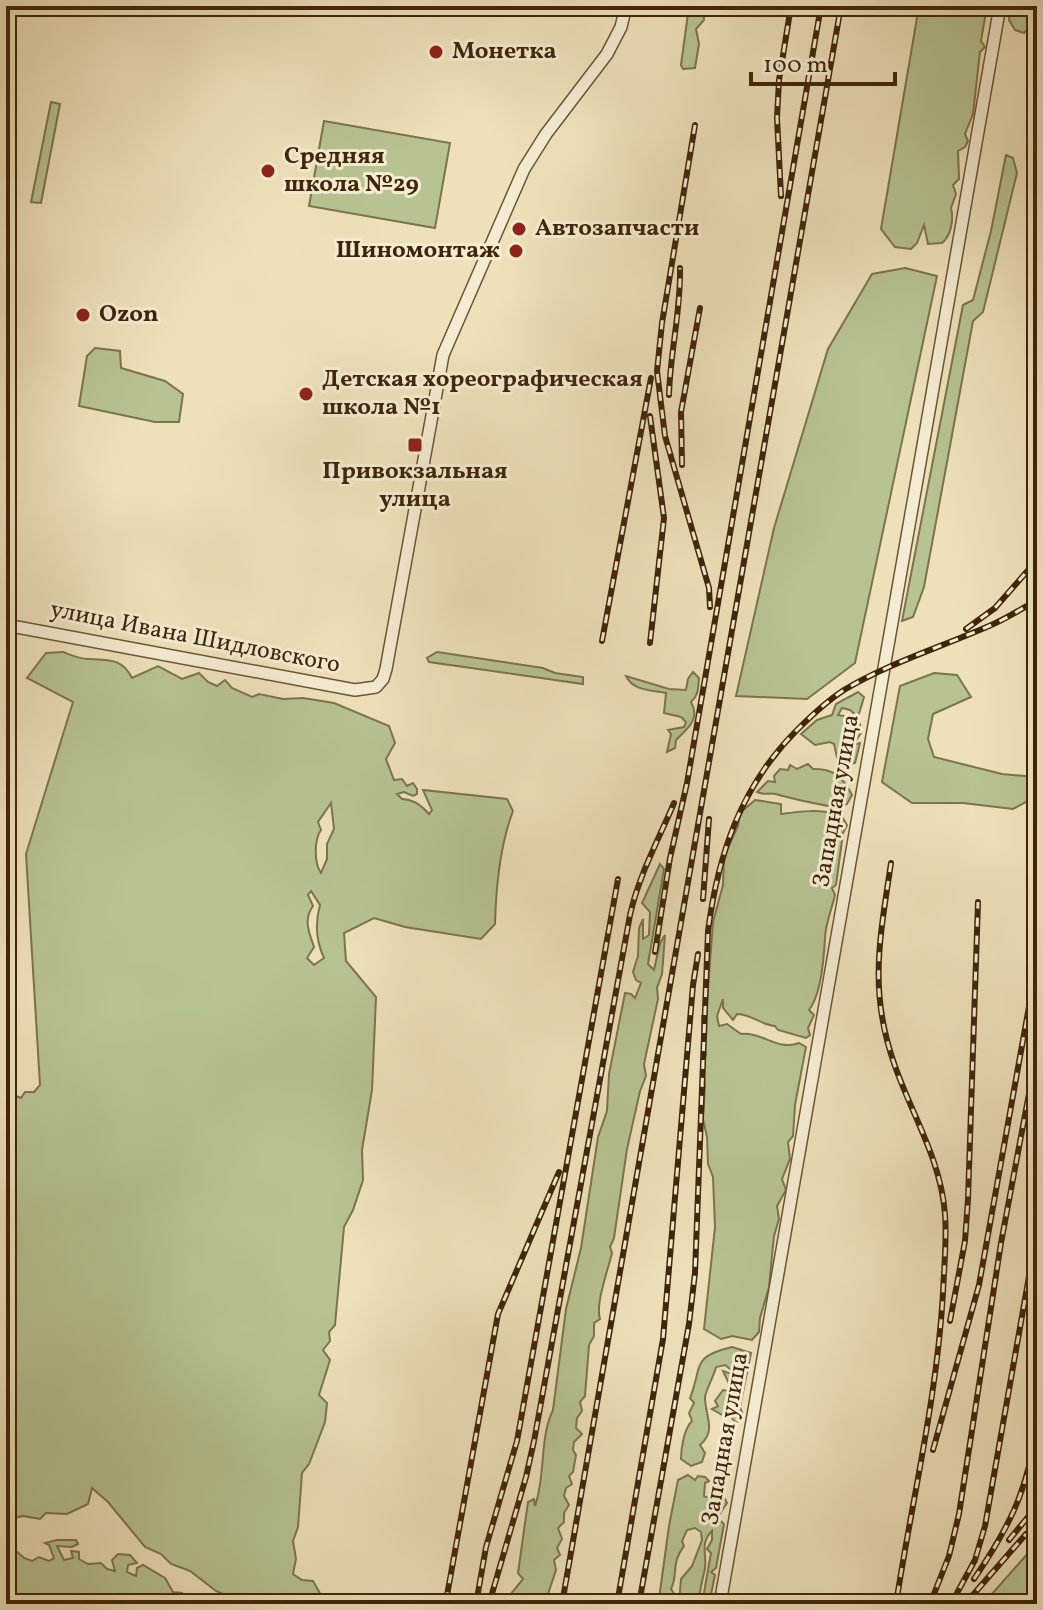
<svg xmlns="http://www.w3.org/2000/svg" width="1043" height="1610" viewBox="0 0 1043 1610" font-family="Vollkorn,serif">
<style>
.green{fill:#b7c391;stroke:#7c744d;stroke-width:2;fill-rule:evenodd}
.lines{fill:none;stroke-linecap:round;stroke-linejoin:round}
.tertiary-casing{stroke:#6c5435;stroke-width:14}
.tertiary{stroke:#f4ecd2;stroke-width:11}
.rail-casing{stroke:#402509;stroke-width:6}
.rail{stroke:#f4ecd2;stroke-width:3;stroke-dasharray:9;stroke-linecap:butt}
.poi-dot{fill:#8f2418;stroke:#f4ecd2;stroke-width:3}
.labels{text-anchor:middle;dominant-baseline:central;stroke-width:6;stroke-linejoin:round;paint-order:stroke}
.poi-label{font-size:24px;font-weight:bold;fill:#402509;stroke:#f4ecd2;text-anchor:start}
.street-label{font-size:24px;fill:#402509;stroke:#f4ecd2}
</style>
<rect width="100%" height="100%" fill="#eee1ba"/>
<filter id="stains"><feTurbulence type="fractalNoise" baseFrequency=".0025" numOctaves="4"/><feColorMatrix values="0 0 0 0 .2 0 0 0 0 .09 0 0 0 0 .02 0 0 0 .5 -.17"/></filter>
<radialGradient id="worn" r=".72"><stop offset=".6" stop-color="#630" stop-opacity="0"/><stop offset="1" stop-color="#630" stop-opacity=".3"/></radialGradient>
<path class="green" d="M689 6H703L704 20 696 29 699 44 695 68 683 69 681 65Z
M919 6H987L981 41 985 47 980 52 973 114 965 134 968 141 965 147 958 151 959 179 953 185 956 194 951 208C954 219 951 236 942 243L928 244 924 225 917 243 911 249 895 247 881 229Z
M1011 6H1037L1034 20 1024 33 1015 30 1009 20Z
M51 102 60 104 41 203 31 202Z
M324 121 450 143 435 228 309 206Z
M1006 155 1013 158 1017 173 983 312 973 321 924 587 913 617 902 621 963 305 973 300 991 231Z
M905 268 937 276 855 663 807 699 736 696 774 528 828 349 872 274Z
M95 348 120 351 121 368 165 381 183 394 179 422H155L79 406 87 356Z
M63 652C71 655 80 659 88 659 108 660 122 658 132 678L158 666 182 679 199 673 208 682 217 686 225 680 232 688 252 697 259 694 283 699 303 698 334 703 389 726 395 743 386 759 394 780 402 779 407 786 413 783 417 789V794L413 796 404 792 397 794 402 799C414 799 422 806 429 814L432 810 423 790 507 799 513 811C500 845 496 887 495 924L481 939 405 927 374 918 344 933 346 961 376 997 372 1090 362 1150 363 1180 353 1210 344 1227 335 1325 329 1332 330 1341 323 1350 330 1360 319 1395 327 1403 325 1422 309 1464 302 1473 298 1527 293 1541 296 1559 293 1574 302 1580 313 1581 326 1604H236L234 1599 216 1591 190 1571 171 1564 161 1554 145 1547 108 1502 92 1488 88 1504 67 1514 46 1513 40 1519 23 1516 6 1520V1092L21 1098 25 1092H34L40 1085 26 854 73 702 27 678 46 653ZM331 803 334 829 327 844V859L321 873C314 863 314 840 321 830L318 822ZM311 891 320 905C315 923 316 941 324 958L314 965 307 958 314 947C309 932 303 920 313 906L308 895Z
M437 652 543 668 555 673 583 677V684L429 662 427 658Z
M693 672 699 678C698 687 699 695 691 702 701 719 687 729 676 740L675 748 667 752 671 734 668 730 684 727 686 722 681 717 664 713 666 693C651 690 633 691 626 676L669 689 686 690 688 679Z
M934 673 957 675 971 697 933 714 928 739 934 757 1002 774 1036 777 1037 796 1013 809 963 803H912L882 782 900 686Z
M858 692 864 697 858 717 850 710 842 708 838 715 849 717 860 724 861 733 855 742 856 744 860 743 855 763 846 765 838 762 834 744 830 742 815 745 801 734 817 720 832 715 836 704Z
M808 764 813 769C833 768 843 777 852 795L847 804 839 808C817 804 796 800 776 794 769 792 765 796 757 792L768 781 775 782 774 776 780 769 788 770 790 765 797 769Z
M755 800 781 804V814C802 811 819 809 841 815L847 825 843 833 836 885 832 888 835 895C832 908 825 925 825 938 824 957 821 995 809 1010L814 1015 808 1028 810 1035 806 1038 778 1030 775 1026C761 1025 751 1014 737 1014L733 1020 723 1008V999L717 1016 719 1026 727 1024 741 1034C763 1032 777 1051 799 1043L806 1047 795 1105 793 1136 788 1142 790 1159 782 1179 786 1190 777 1206 779 1219 774 1236 769 1287 760 1318 759 1332 752 1340 732 1336 721 1339 704 1329 715 1227 713 1177 708 1164 707 1137 703 1119 705 1086 703 1065 706 1054 703 1043 702 1016H706L713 922 723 885 724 856 738 826 740 813Z
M660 864 664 869 648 964 654 970 660 943 665 935 662 974 657 988 658 999 644 1064 646 1076 640 1091 627 1149 614 1238 610 1247 612 1253C608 1270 595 1304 600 1319L594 1323V1336L589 1345 585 1396 580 1402 582 1411 577 1418 576 1428 582 1434 574 1442 573 1450 576 1455 573 1472 569 1476 572 1484 566 1488 564 1496 569 1505 564 1513V1522L558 1528 562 1539 557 1548 560 1555 554 1560 556 1570 546 1600 549 1604H508L514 1600 510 1595 523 1579 518 1573 528 1502 534 1499 535 1506C546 1475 539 1439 553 1410L566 1309 581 1248 598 1137 607 1111 609 1074 625 993 631 994 635 998 641 983 636 980 633 972 638 956 639 928 643 919V939L649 935 650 912 642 903Z
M732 1347 751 1353 740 1407 743 1415 740 1421 735 1422 729 1414 724 1416 712 1409 718 1406 715 1401 723 1390 733 1392 723 1371 731 1374 734 1372 725 1365 716 1367C714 1376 706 1390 705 1397 705 1416 717 1431 700 1445L705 1453 702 1462 691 1466 681 1459C681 1448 684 1429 692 1421L689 1413 694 1403 690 1398C703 1365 691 1357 732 1347Z
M688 1475 695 1480 698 1476 705 1477 709 1481 705 1483 704 1496 710 1499 711 1493 717 1492 716 1498 725 1499 727 1503 717 1518 724 1524 716 1568 711 1572 715 1575 709 1604H702L711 1553 707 1549 712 1540V1531C698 1544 709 1558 704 1573 701 1585 700 1591 698 1604H679L681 1579 692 1566 702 1540 701 1532 695 1528 687 1530 682 1541 684 1546C670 1565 679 1572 671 1589L675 1595 670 1604H653L654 1601 659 1599 669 1526 678 1480Z
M57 1540H76L78 1544 72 1547 57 1546 64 1560 73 1558 71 1551 79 1552V1559L88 1564 101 1563 107 1569 115 1571 112 1560 118 1554 130 1555 137 1563 128 1565 127 1572 136 1576 137 1568 143 1565 165 1578 173 1592 182 1593 187 1601 199 1604H6V1550L16 1551 24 1558 32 1561 39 1557 49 1561 54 1558 49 1545 45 1543Z
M1037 1543V1604H983Z"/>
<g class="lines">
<defs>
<path id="tertiary" d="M6 625 355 690 376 687 383 679 386 669 443 355 524 169 546 134 607 54 621 27 626 6
M720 1604 1000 6"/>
</defs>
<use href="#tertiary" class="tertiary-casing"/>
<use href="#tertiary" class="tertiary"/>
<defs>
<path id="rail" d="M695 125 662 323 657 371 665 436 709 588 710 607
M781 196 777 118 779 80 791 6
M669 395C670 353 681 311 680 268
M650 416 664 518 650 643
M682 465 681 412 700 308
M966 629 995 608 1037 560
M602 641 651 378
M891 863C880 938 868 991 895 1066 912 1115 941 1160 945 1214 947 1240 944 1267 943 1293 937 1398 912 1500 896 1604
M703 899 709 819
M655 952 670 858 687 783 821 6
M950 1321 965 1241 968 1199 978 902
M933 1450 979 1285 1037 962
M1009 1540 1037 1506
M974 1579C1010 1526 1026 1493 1037 1429
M446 1601 498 1314 559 1172
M476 1604 486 1547 517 1441 618 879
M489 1604 526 1477 534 1441 630 915C639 875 658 841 674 803
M562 1604 841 6
M617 1604 663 1339 693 985 698 954
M639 1604 689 1324 695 1273 708 931C718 854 741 786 797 730 811 716 827 701 844 690 889 663 941 647 989 626 1006 619 1021 609 1037 600
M930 1604 949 1556 959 1514 1001 1243 1037 1051
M951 1604 975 1560 985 1526 1037 1231
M965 1604 1026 1534"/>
</defs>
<use href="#rail" class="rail-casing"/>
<use href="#rail" class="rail"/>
</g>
<g class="poi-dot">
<circle cx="436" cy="52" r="8"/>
<circle cx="268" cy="171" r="8"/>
<circle cx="519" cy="229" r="8"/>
<circle cx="516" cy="251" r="8"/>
<circle cx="83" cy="315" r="8"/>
<circle cx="306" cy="394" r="8"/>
<rect x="407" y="437" width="16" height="16" rx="4"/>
</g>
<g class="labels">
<g class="poi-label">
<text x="452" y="52">Монетка</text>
<text x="284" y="157">Средняя<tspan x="284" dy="28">школа №29</tspan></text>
<text x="535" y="229">Автозапчасти</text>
<text x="500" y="251" text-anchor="end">Шиномонтаж</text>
<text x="99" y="315">Ozon</text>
<text x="322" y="380">Детская хореографическая<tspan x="322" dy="28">школа №1</tspan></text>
<text x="415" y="472" text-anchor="middle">Привокзальная<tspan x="415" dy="28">улица</tspan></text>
</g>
<g class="street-label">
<text transform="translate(195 638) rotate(11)">улица Ивана Шидловского</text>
<text transform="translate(837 801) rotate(-80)">Западная улица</text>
<text transform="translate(726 1439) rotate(-80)">Западная улица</text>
</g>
</g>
<rect width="1043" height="1610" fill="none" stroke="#eee1ba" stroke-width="32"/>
<rect x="8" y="8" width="1027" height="1594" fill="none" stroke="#402509" stroke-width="4"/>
<rect x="16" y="16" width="1011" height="1578" fill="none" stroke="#402509" stroke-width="2"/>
<path d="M751 72v12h144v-12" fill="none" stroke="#402509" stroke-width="4"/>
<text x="763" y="72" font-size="24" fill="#402509" stroke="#f4ecd2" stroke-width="6" paint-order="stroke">100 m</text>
<rect width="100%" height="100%" filter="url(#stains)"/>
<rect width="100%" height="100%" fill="url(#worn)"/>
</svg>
